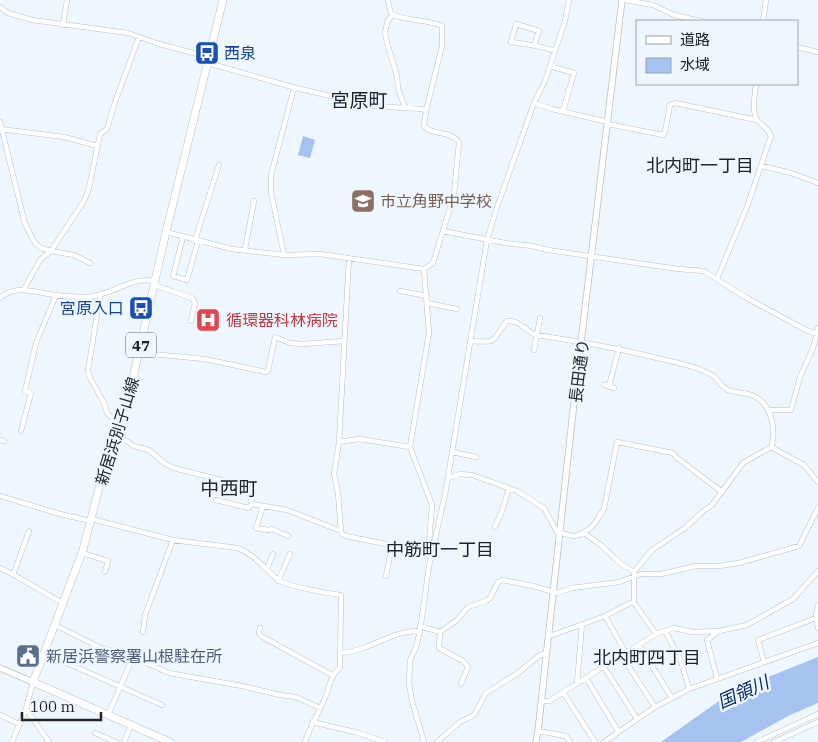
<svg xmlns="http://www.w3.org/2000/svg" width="818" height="742" viewBox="0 0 818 742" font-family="'IBM Plex Serif','Noto Sans JP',serif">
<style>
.water{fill:#a5c3f0}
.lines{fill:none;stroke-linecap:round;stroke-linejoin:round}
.minor-casing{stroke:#b6c0c8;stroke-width:5.5}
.tertiary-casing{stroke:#b6c0c8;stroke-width:7}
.primary-casing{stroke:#b6c0c8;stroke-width:8}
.minor{stroke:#fff;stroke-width:4.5}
.tertiary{stroke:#fff;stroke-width:5.5}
.primary{stroke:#fff;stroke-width:7}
.labels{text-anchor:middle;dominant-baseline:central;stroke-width:5;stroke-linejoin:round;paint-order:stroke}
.shield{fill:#eff7fe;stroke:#5e6368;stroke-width:1}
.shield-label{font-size:15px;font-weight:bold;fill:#202427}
.transit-label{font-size:16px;fill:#164399;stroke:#eff7fe;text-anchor:start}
.education-label{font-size:16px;fill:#785e54;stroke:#eff7fe;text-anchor:start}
.health-label{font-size:16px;fill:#be3a42;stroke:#eff7fe;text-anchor:start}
.street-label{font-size:16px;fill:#202427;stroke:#eff7fe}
.service-label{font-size:16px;fill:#4e5e75;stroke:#eff7fe;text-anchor:start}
.neighbourhood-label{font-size:18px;fill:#202427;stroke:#eff7fe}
.water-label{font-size:18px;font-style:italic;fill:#02275b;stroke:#eff7fe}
.quarter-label{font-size:19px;fill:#202427;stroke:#eff7fe}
</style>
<rect width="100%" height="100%" fill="#eff7fe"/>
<path class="water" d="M303 136 315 140 310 158 298 155Z
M818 657V703L788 716 741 742H661L733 691Z"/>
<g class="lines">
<defs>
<path id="minor" d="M388 0C389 4 389 9 391 12 395 21 431 19 442 26V46L426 111
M625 0 653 5 674 15 701 21
M0 7 8 13 32 20 128 33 159 44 209 57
M393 15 388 20 385 32 387 43 397 76 398 88 405 108
M763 21 766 0
M63 25 67 0
M534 46 539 31 516 24 511 42C526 44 541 46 555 51
M797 47 818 52
M208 63 296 88 373 106 422 109 426 111 424 126C433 136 450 130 459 142L454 195 433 263 424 269 429 333 410 447 432 505 428 555
M550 66 574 73 563 111
M534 103 552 109 608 122
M0 122 25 224 35 243 41 248 51 251 74 255 90 263
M608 124 663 135 665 132 670 105 675 103 757 120
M0 129 64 137 97 146
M762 166 791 173 818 183
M443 231 505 243 532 246 548 250 678 269 704 271 745 297 806 330 818 334
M166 232 232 249 284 255 320 254 424 269
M183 237 173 276 187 280 198 241
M195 240 219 165
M245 249 254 201
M284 255 271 192V175L294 88
M717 279 747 207 771 136C767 127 764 127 758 121 751 113 755 94 756 84
M154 285 192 298 195 303 191 321
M24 289 40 260 51 251 84 201 89 188 100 134 107 129 115 102 139 37
M400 291 427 296
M100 295 88 371 89 376 104 403 107 413 111 417 119 422
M0 298C15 285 31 291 48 294 60 296 75 297 87 297 110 296 132 276 155 281
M427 303 457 309
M470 341C500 343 490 342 507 321 520 320 524 330 536 335 577 341 617 348 657 358 675 362 695 366 712 375 719 379 718 385 728 390 736 393 747 392 754 396 771 404 777 430 771 447L804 465 818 482
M534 350 540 318
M139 351 151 354 205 359 266 372 268 371 275 337 290 343 303 344 344 341
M604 385 614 388
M609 386 619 348
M768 410H791L800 377 813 348 818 328
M21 431 31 393 25 391 36 343 56 295
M116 434 134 446 149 450 164 463 174 468 248 487 252 504 287 510 341 531 342 534 346 536 410 549 430 555
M0 440 4 441
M339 442 359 439 410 447
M452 452 476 457
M448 478 460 474 472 475 517 491 544 508 557 532 573 536 579 535 591 528 597 520 604 509 617 442 673 453 676 457 722 492
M0 496 60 514 91 521
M216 500 248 508 252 504
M263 506 256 528 268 530 272 529 288 536
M92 519 173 540 238 548C255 555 263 567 277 579 286 587 328 593 341 595L340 667C328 680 331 684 325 698 319 713 310 726 305 742
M495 527 502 511 509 488
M341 531 338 493 334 474 339 442 349 258
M584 533 602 546 621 564 634 572V603
M82 553 108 561 105 572
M0 568C22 578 42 592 63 603
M267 569 273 554
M634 572 652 550 685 528 702 512 712 505 743 463 771 447
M13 575 29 531
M386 576 392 545
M278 581 290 554
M818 605 816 616 818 628
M605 616 626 653
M55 625 101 648 124 653 169 673 242 686 280 695 296 697 320 708
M420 626 440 632 457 620 468 607 486 601 490 598 498 582 502 580 533 586 557 593 572 588 619 582 641 574H661L696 566H719L739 563 799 546 818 508
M260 628 259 633 261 636 332 675
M665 631 681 661 689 689
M143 632 145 615 173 540
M440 632 439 648 463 661 468 667 461 684
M548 635H553L605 616 630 603H634L637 607 656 634
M639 645 672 698
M44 653 162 705
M341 653C370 651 391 630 420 631
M622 656 655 707
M764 662 758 640 816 618
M604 667 637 719
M586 678 618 731
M717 678 707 640 718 632
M577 684 582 624
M563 692 595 742
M541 701H549L656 634 674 628 692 632 719 631 747 625 793 599 818 571
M26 709 49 742
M0 715 19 724
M108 715 133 657
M313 721 320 724 355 732 385 742
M538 731 566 736 570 742
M95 733 116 742
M12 742 26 709 33 682
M124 742 131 725
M424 742 412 701 409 684 410 660 416 647 420 631 429 566 445 495 487 240 496 210 534 103 545 81 565 21 569 0
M437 742 460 722 474 715 486 693 518 673 540 655 547 653
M604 742 655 707 689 689 818 643
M757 742 818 714
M774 742 818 722"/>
<path id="tertiary" d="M0 668 33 682
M536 742 538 731 576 384 622 0"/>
<path id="primary" d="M170 742 33 682 83 550 105 464 133 378 166 232 223 0"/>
</defs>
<use href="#minor" class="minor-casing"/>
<use href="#tertiary" class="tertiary-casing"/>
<use href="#primary" class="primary-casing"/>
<use href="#minor" class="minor"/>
<use href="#tertiary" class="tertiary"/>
<use href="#primary" class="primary"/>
</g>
<defs>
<symbol id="bus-square" viewBox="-11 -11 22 22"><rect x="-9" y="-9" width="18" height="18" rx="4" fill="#1a4fb4" stroke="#eff7fe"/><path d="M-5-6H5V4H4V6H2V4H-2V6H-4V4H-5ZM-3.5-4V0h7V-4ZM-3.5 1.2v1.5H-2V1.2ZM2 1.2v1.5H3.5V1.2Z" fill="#fff"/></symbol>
<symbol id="school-square" viewBox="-11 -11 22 22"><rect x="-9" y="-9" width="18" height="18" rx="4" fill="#8d6e63" stroke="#eff7fe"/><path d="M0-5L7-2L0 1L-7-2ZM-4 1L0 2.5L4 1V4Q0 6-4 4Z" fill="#fff"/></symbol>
<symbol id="hospital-square" viewBox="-11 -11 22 22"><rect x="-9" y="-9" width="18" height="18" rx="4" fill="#e0444e" stroke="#eff7fe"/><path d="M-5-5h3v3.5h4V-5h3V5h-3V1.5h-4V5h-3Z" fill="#fff"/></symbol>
<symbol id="civic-square" viewBox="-11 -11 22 22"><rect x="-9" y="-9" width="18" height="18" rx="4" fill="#5c6f8a" stroke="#eff7fe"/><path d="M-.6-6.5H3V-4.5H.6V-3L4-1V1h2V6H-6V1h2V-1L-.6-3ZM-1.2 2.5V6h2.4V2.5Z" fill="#fff"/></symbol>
</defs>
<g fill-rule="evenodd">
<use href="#bus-square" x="193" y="39" width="28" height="28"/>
<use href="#school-square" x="349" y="187" width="28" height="28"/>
<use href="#bus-square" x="127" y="294" width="28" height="28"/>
<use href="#hospital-square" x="194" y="306" width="28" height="28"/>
<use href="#civic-square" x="14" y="642" width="28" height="28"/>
</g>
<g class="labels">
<rect class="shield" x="126" y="332.5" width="30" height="25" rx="4"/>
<g class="shield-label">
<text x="141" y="345">47</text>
</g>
<g class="transit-label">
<text x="224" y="53">西泉</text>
<text x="124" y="308" text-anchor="end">宮原入口</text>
</g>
<g class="education-label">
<text x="380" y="201">市立角野中学校</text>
</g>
<g class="health-label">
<text x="226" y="320">循環器科林病院</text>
</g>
<g class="street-label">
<text transform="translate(579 371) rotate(-83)">長田通り</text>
<text transform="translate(117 431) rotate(-73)">新居浜別子山線</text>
</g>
<g class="service-label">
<text x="46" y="656">新居浜警察署山根駐在所</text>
</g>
<g class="neighbourhood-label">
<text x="700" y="165">北内町一丁目</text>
<text x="440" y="549">中筋町一丁目</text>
<text x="647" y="657">北内町四丁目</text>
</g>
<g class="water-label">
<text transform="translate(743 692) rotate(-24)">国領川</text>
</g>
<g class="quarter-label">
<text x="359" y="100">宮原町</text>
<text x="229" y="488">中西町</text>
</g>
</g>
<rect x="636" y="20" width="162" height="65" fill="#eff7fe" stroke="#9ca3a8"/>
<rect x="646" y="36" width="25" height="8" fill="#ffffff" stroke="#9ca3a8"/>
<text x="680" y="45" font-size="15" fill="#202427">道路</text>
<rect x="646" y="58" width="25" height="15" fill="#a5c3f0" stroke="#9ca3a8"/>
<text x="680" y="70" font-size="15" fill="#202427">水域</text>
<path d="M22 712v8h79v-8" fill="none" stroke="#202427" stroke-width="2.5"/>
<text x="30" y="712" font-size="15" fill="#202427" stroke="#eff7fe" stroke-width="4" paint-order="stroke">100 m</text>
</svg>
